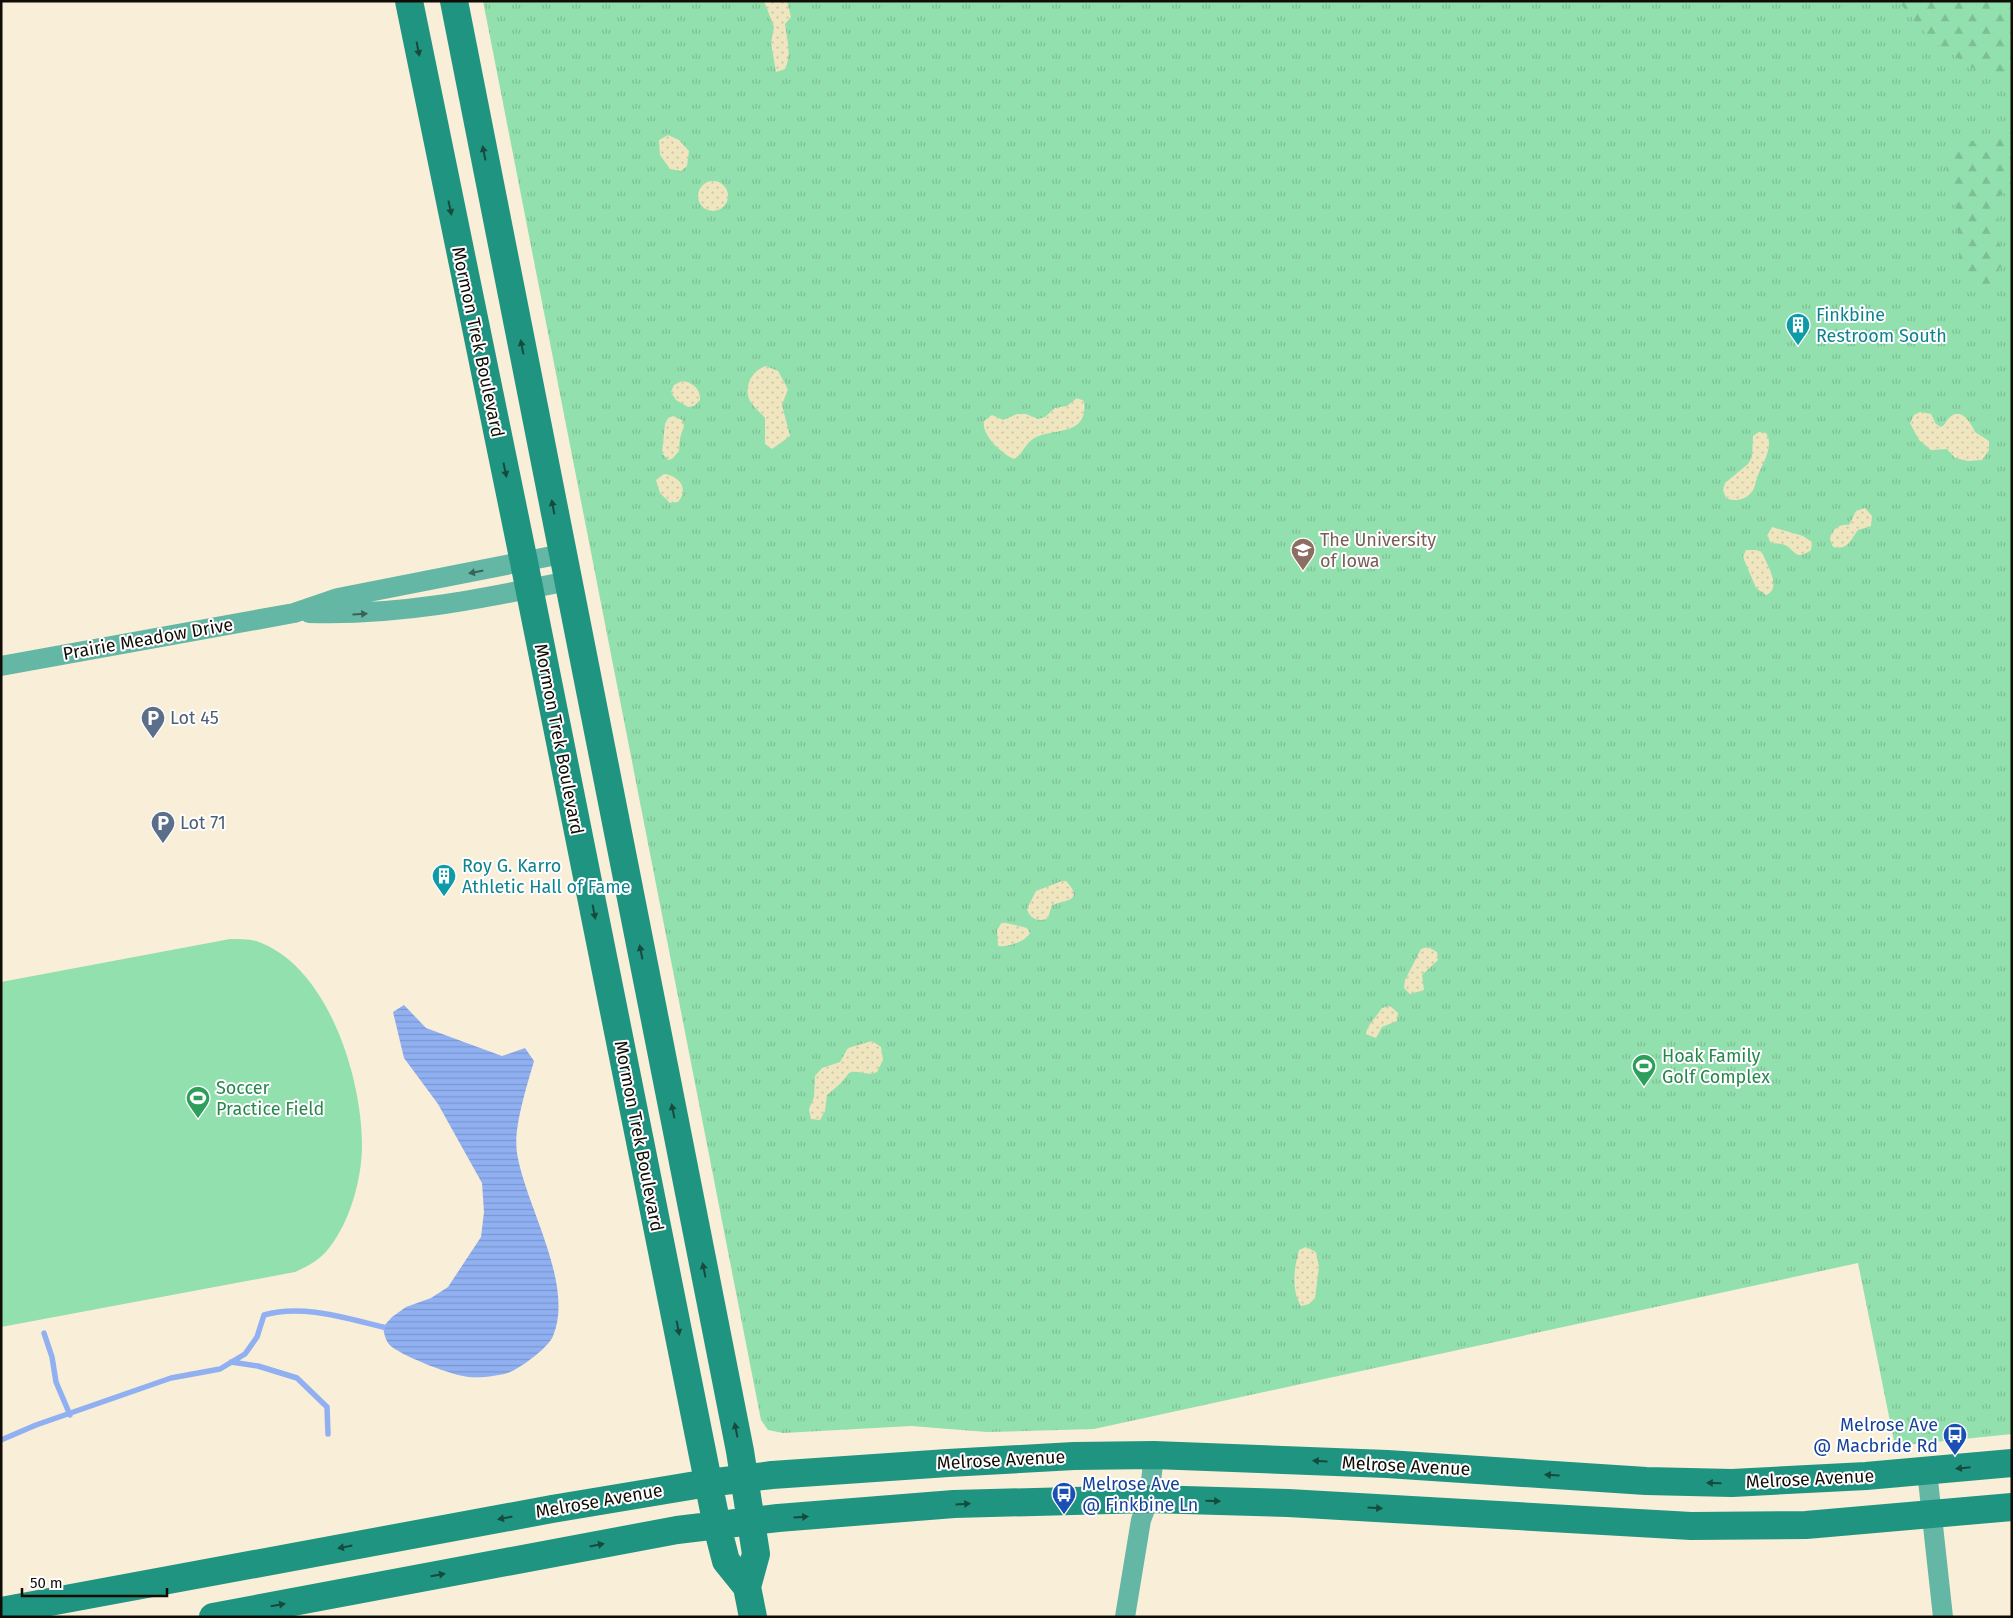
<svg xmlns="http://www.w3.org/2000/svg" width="2013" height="1618" viewBox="0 0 2013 1618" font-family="'Fira Sans',sans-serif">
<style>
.grass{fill:url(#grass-tufts)}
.forest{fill:url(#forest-firs)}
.sand{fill:url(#sand-dots)}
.green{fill:#92e0ae}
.water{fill:url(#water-rules)}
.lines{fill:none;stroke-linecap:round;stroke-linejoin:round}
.stream{stroke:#90b0f2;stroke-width:5.5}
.minor{stroke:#64b6a5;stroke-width:20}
.secondary{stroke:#1e9481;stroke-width:28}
.oneway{fill:#174a3d}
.oneway2{fill:#3a6256}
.labels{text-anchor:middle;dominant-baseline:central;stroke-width:4;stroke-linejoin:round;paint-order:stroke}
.culture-label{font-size:18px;fill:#0d838f;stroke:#fff;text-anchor:start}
.street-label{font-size:18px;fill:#110d06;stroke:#fff}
.education-label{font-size:18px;fill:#785e54;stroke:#fff;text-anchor:start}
.service-label{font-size:18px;fill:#4e5e75;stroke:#fff;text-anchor:start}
.leisure-label{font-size:18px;fill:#27864d;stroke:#fff;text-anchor:start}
.transit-label{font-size:18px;fill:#164399;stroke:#fff;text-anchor:end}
</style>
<defs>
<pattern id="grass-tufts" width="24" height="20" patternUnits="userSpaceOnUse" patternTransform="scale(1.25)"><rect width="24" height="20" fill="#92e0ae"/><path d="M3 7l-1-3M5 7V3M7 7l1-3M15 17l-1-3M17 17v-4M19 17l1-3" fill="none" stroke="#7dbf94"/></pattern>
<pattern id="forest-firs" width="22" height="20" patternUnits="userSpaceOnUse" patternTransform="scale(1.25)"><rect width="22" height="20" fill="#92e0ae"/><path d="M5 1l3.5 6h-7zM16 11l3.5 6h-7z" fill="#7dbf94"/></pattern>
<pattern id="sand-dots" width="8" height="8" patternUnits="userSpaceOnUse" patternTransform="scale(1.25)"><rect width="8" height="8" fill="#efe6c0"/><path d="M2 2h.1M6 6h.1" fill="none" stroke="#ccc4a4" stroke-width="1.8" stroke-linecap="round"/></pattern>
<pattern id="water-rules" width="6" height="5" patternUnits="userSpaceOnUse" patternTransform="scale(1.25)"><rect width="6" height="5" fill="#90b0f2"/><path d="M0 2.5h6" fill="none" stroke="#7b96ce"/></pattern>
</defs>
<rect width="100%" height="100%" fill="#f9eed7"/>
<path class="grass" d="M483 1H2012V1434L1895 1446 1858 1263 1094 1429 987 1432 911 1426 783 1433 768 1430 761 1420Z"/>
<path class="forest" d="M1898 1H2012V57L2000 78 1990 79 1933 42Z
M2012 132V191L2000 195 1996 233 2005 260 1988 286 1968 287 1960 264 1956 206 1946 167 1954 145Z"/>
<path class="sand" d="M787 1 791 17 785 24C787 40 792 54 785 69L776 72 771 43 774 27 764 1Z
M668 135 679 140 689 151 687 166 681 171 670 169 660 155 659 140Z
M698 196a15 15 0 1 1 30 0a15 15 0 1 1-30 0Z
M766 366 778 371 788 389 782 405 790 436 772 449 765 444V418C760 412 753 407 749 399 744 386 752 370 766 366Z
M682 381C693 382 701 390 700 400L694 406 688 407 676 400 671 392 674 385Z
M1077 398 1084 401C1089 438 1052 427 1033 439 1025 444 1022 455 1014 459 1002 454 981 435 984 421L992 415 1003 420 1017 414H1026L1038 419 1045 417 1055 408 1067 406Z
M1920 412 1931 414 1936 424 1941 427C1946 424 1945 422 1949 418 1961 406 1971 423 1975 432L1989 441V450L1982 460 1968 461 1955 458 1947 449 1931 450 1919 440 1910 423 1914 415Z
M673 416 682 420 684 426 680 438 679 451 672 459 668 460 662 453 665 424 668 418Z
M1759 432 1766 433C1775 447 1761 465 1757 478 1755 483 1755 489 1751 493 1745 500 1734 502 1726 498L1723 490 1725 483 1748 464 1752 457 1753 436Z
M664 474C678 475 690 489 678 502L670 503 660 493 656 480Z
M1865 508 1872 516 1871 526 1858 530C1851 539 1848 551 1833 547L1830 539C1832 529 1839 524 1849 525L1856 511Z
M1772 527 1803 536 1812 542 1811 550C1795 561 1796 551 1785 545 1781 543 1775 544 1771 543L1767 536Z
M1746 550H1756L1762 552C1766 564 1783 588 1766 595L1756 588 1743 557Z
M1062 881H1066C1085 901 1065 900 1052 905L1048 918C1039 923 1029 918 1027 909L1036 891Z
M1002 922 1027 928 1030 933C1025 942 1008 947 998 946L997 930Z
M1428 947 1437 952 1438 960 1422 975 1424 990 1410 994 1404 988 1405 980 1421 949Z
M1390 1006 1398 1013 1397 1021 1382 1027 1376 1038 1366 1034C1367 1025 1377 1016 1382 1008Z
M872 1041 881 1047 883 1060 877 1072C867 1077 858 1069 849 1073L841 1083 827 1095 825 1111 820 1120 811 1119 809 1109 814 1097 815 1076 822 1068 840 1062 848 1048Z
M1306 1247 1316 1252 1319 1267 1315 1298 1309 1304 1301 1306C1291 1289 1294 1269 1299 1250Z"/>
<path class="green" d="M230 939C238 939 248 939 256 941 328 965 362 1078 362 1145 362 1179 350 1222 329 1248 320 1260 308 1266 295 1272L1 1327V982Z"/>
<path class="water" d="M404 1005 426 1028 502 1056 525 1048 534 1061C527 1086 513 1128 517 1153 525 1205 575 1284 553 1336 549 1347 522 1367 510 1372 501 1376 480 1378 469 1377 453 1376 405 1357 392 1347 386 1343 384 1334 383 1327L392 1317 406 1307 431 1298 448 1287 481 1237 484 1212 482 1183 438 1104 404 1058 393 1012Z"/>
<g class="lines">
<path class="stream" d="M44 1333 52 1357 56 1382 70 1415
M231 1362 258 1366 297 1378 327 1407 328 1434
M1 1440 36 1425 171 1378 220 1369 245 1354 257 1337 264 1315C302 1304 345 1318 383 1327"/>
<path class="minor" d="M309 613C397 616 481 599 568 581
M1 666 294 613 338 598 562 554
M1927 1471 1943 1617
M1125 1617 1141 1520 1149 1499 1154 1455"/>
<path class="secondary" d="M409 1 524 562 717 1526 726 1561 747 1587
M454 1 740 1451 756 1554 747 1587 753 1617
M1 1611 552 1509 708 1483 772 1475 948 1463 1074 1456 1154 1455 1387 1464 1646 1481 1732 1483 1866 1476 2012 1463
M213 1617 677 1530 778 1518 954 1504 1149 1499 1288 1503 1691 1526 1806 1525 2012 1507"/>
</g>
<defs><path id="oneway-solid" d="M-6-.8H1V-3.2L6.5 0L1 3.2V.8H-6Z" transform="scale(1.25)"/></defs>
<g class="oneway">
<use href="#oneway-solid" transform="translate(418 49) rotate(79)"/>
<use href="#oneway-solid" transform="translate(484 153) rotate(-101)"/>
<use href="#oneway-solid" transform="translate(450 208) rotate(78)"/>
<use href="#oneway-solid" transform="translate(522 347) rotate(-101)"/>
<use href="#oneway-solid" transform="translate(505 470) rotate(78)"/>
<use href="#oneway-solid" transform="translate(553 507) rotate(-101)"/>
<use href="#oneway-solid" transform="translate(594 912) rotate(79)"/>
<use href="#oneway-solid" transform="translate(641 952) rotate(-101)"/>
<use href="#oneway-solid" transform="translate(673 1111) rotate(-101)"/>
<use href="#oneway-solid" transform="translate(704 1270) rotate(-101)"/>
<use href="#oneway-solid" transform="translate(678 1328) rotate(79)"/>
<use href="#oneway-solid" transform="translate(736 1430) rotate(-101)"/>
<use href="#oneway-solid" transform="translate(1320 1461) rotate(-177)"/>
<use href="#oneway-solid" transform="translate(1963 1468) rotate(174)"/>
<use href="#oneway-solid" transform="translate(1552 1475) rotate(-176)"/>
<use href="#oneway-solid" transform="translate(1714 1483) rotate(-179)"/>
<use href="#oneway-solid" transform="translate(1213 1501) rotate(2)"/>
<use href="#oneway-solid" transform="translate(963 1504) rotate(-3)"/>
<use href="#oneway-solid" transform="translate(1375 1508) rotate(3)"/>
<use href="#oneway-solid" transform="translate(801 1517) rotate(-4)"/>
<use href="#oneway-solid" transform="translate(505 1518) rotate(169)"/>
<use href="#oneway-solid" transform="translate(597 1545) rotate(-11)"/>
<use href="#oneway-solid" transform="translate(345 1547) rotate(169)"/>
<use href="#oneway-solid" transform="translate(438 1575) rotate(-10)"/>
<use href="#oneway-solid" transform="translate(278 1605) rotate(-10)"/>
</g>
<g class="oneway2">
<use href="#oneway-solid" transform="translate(476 572) rotate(169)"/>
<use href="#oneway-solid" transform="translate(360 614) rotate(-4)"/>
</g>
<defs>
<symbol id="building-pin" viewBox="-11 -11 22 30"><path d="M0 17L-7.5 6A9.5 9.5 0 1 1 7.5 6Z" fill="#0f9aa8" stroke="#fff"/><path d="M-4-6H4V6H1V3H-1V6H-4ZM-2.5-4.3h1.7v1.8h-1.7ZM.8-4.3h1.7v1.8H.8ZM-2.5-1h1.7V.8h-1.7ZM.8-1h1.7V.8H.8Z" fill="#fff"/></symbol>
<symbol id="university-pin" viewBox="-11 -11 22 30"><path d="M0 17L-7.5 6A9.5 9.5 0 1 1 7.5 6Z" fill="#8d6e63" stroke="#fff"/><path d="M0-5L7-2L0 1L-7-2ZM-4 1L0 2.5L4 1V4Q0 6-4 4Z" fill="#fff"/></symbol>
<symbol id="parking-pin" viewBox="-11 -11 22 30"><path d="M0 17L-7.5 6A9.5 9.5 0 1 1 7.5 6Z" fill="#5c6f8a" stroke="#fff"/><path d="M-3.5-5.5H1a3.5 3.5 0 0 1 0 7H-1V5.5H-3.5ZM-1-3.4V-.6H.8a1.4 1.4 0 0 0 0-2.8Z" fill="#fff"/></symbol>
<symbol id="stadium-pin" viewBox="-11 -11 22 30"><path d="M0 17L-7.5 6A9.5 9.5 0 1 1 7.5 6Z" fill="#2e9e5b" stroke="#fff"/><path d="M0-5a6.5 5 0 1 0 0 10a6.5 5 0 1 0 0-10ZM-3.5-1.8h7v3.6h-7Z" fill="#fff"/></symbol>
<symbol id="bus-pin" viewBox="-11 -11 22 30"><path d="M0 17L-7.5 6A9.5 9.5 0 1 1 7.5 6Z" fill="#1a4fb4" stroke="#fff"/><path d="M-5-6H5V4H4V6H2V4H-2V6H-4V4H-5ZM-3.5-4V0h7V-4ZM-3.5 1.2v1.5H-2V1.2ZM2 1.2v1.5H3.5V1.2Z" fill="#fff"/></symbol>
</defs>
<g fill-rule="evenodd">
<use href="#building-pin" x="1784" y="311" width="28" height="38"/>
<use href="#university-pin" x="1289" y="536" width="28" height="38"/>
<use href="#parking-pin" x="139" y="704" width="28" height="38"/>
<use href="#parking-pin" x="149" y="809" width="28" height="38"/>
<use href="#building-pin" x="430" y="862" width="28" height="38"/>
<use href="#stadium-pin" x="1630" y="1052" width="28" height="38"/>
<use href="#stadium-pin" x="184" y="1084" width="28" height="38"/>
<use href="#bus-pin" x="1941" y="1421" width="28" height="38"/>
<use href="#bus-pin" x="1050" y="1480" width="28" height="38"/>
</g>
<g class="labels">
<g class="culture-label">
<text x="1816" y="315">Finkbine<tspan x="1816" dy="21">Restroom South</tspan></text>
<text x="462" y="866">Roy G. Karro<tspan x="462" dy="21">Athletic Hall of Fame</tspan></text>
</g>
<g class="street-label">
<text transform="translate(478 342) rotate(78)">Mormon Trek Boulevard</text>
<text transform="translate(148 639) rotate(-10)">Prairie Meadow Drive</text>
<text transform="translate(559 739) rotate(79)">Mormon Trek Boulevard</text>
<text transform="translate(639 1136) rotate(79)">Mormon Trek Boulevard</text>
<text transform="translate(1001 1460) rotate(-3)">Melrose Avenue</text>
<text transform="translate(1406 1466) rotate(3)">Melrose Avenue</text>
<text transform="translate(1810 1479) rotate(-3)">Melrose Avenue</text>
<text transform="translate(599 1501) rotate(-10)">Melrose Avenue</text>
</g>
<g class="education-label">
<text x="1320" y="540">The University<tspan x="1320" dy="21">of Iowa</tspan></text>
</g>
<g class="service-label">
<text x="170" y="718">Lot 45</text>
<text x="180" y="823">Lot 71</text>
</g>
<g class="leisure-label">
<text x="1662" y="1056">Hoak Family<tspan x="1662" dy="21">Golf Complex</tspan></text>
<text x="216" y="1088">Soccer<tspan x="216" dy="21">Practice Field</tspan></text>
</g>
<g class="transit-label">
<text x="1938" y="1425">Melrose Ave<tspan x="1938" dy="21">@ Macbride Rd</tspan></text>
<text x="1082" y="1484" text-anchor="start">Melrose Ave<tspan x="1082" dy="21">@ Finkbine Ln</tspan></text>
</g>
</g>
<rect width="2013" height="1618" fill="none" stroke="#110d06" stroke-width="5"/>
<path d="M22 1588v8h145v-8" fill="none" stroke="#110d06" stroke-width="2.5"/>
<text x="30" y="1588" font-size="15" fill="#110d06" stroke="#ffffff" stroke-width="4" paint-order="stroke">50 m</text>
</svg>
